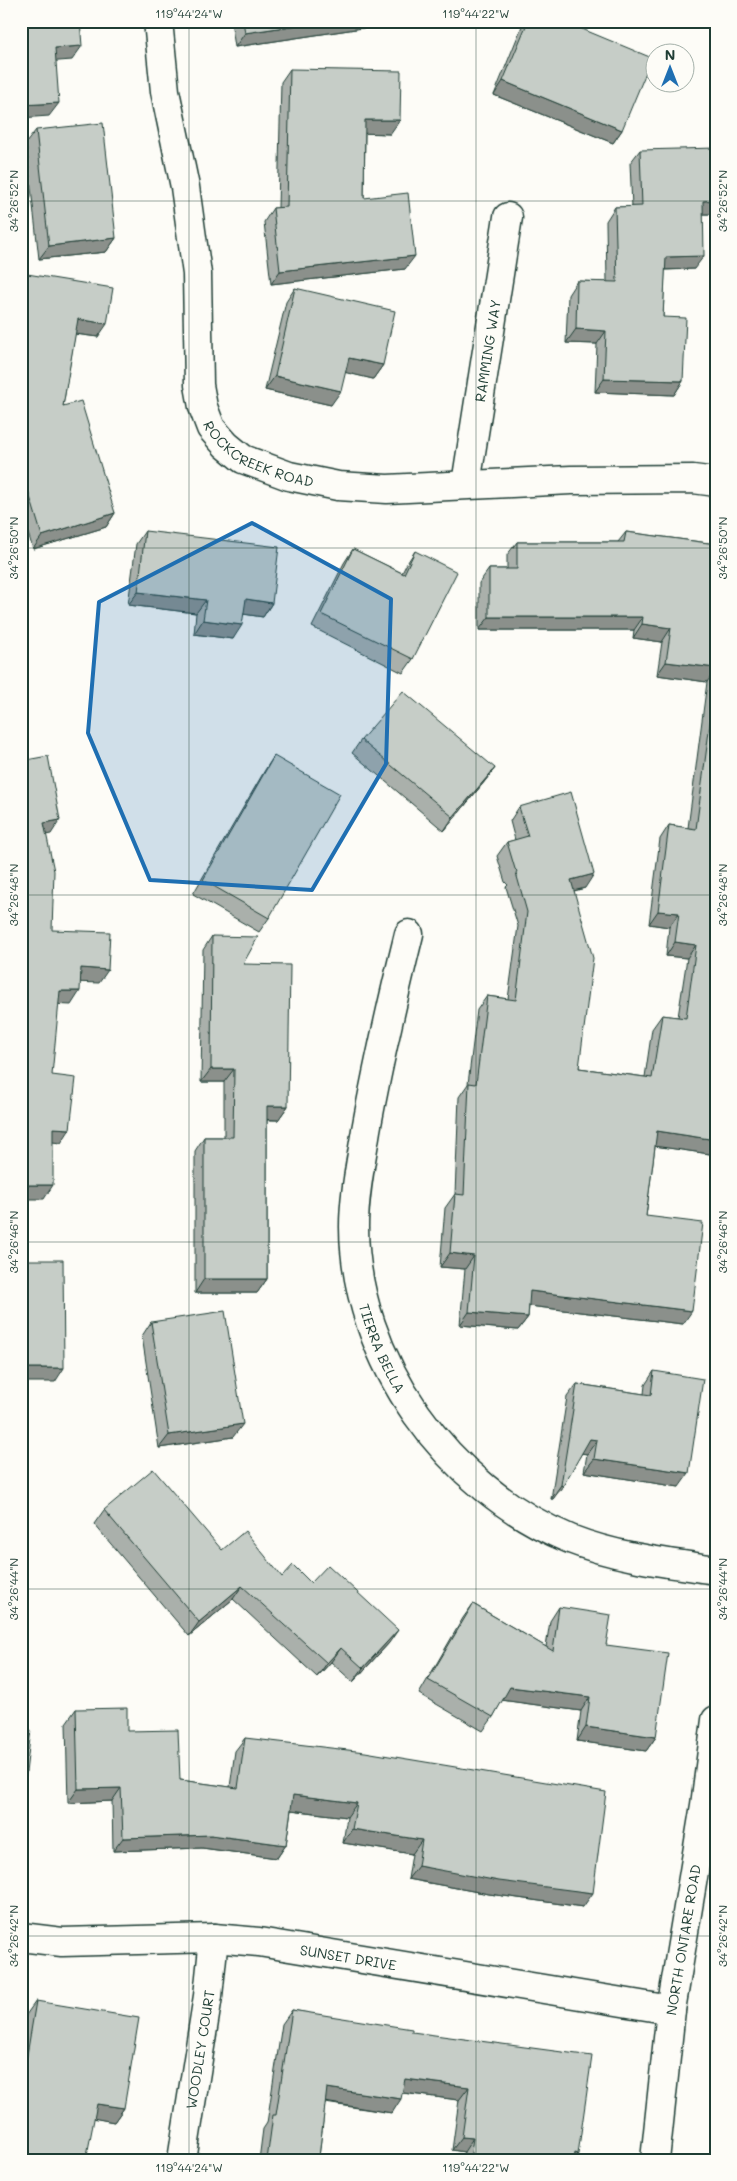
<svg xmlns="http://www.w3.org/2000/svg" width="737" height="2181" viewBox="0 0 737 2181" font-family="Mali,sans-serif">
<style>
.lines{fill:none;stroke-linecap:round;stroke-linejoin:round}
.minor-casing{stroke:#1f3d34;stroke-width:31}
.minor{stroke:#fdfcf7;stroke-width:28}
.wall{fill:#aab0ab;stroke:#1f3d34}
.shaded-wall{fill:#8b908b;stroke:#1f3d34}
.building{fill:#c6cdc7;stroke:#1f3d34}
.marked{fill:#1f6fb2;fill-opacity:0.2;stroke:#1f6fb2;stroke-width:4;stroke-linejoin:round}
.ticks{fill:none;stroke:#1f3d34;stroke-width:1;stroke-opacity:0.45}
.labels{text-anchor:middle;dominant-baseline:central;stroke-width:4.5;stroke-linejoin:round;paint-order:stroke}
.street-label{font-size:14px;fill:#1f3d34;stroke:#fdfcf7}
.neatline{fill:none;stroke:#1f3d34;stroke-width:2}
.ticks-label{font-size:12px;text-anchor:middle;fill:#1f3d34}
</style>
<rect width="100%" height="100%" fill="#fdfcf7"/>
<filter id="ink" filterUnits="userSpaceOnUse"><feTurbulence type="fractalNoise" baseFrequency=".02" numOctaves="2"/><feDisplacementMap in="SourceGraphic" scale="10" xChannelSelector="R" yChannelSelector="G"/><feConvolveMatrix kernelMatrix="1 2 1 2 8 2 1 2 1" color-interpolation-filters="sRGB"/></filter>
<g filter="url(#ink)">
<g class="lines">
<defs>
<g id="minor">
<path id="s1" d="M158 21 165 91 185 187 197 274 199 385 203 407 211 428 226 445 243 459 289 476 338 486 387 489 571 480 693 479 716 482"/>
<path id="s2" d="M466 484 508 217"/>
<path id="s3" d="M409 934C393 999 378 1064 366 1130 361 1162 354 1194 354 1227 355 1360 448 1489 570 1539 616 1557 667 1563 716 1570"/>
<path id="s4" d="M21 1937 62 1942 214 1938 259 1942 671 2010"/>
<path id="s5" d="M182 2160 208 1996 214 1938"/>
<path id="s6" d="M655 2160 671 2010 705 1805 716 1720"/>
</g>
</defs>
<use href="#minor" class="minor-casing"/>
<use href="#minor" class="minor"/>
</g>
<path class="wall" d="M231 21H391L389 24 235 47Z
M524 21H563L622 130 613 143 494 95Z
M290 69 390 134 365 133 364 198 405 269 271 284 264 222 273 208H278L281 82Z
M36 130 116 238 106 252 39 259 26 143Z
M640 150 712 214H703L694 269 665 270 663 317 683 381 674 395 595 392 597 344 566 343 568 295 577 281 607 282 606 221 615 207H632L630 163Z
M21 273 98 337 75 334 63 406 115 513 106 527 33 549 21 511Z
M295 288 383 365 373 379 345 372 331 405 265 390 286 302Z
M145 531 272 603 263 617 244 614 233 639 194 634 196 613 128 605 136 544Z
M626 532 716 544V1146L710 1154 655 1146 646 1216 683 1324 529 1306 528 1317 518 1330 460 1325 465 1269 440 1267 445 1208 455 1194 459 1097 468 1084 477 1010 487 996 508 999 518 926 506 887 508 885 505 882 497 856 507 842 515 840 510 821 519 807 585 888 574 891 579 1068 645 1077 652 1029 662 1015 678 1017 687 958 666 956 669 927 649 924 660 839 669 825 688 828 707 682 657 675 662 642 633 638 634 630H479V583L489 569H507V555L517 542H618Z
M353 549 402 573 406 565 415 551 413 659 403 673 312 627 344 563Z
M361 740 495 768 485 781 444 831 352 753Z
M274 756 269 918 259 932 193 894 265 770Z
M212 936 243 964 288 1106 278 1120H267V1279L257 1293H195V1151L204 1137H224V1082H201L203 950Z
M151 1322 233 1437 159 1448 142 1336Z
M654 1371 679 1487 584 1472 587 1454 582 1453 553 1499H551L567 1397 577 1384 644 1394 645 1385Z
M104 1510 222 1550 282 1577 311 1583 389 1643 353 1682 331 1662 317 1677 233 1599 189 1636 94 1524Z
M473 1604 546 1647 550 1621 559 1607 606 1645 656 1737 646 1751 577 1741 581 1711 502 1700 493 1717 483 1731 419 1694 463 1618Z
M76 1709 127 1731 180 1780 230 1787 235 1751 245 1738 583 1907 489 1894 408 1879 412 1854 343 1843 347 1817 291 1810 286 1845 277 1858 202 1848 113 1851 112 1801 68 1803 66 1723Z
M36 2001 124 2108 114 2122 94 2118 21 2160V2046L26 2015Z
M292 2010 412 2032 578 2154 574 2160H462L464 2152 452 2150 459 2100 402 2093 392 2113 325 2103 319 2157 339 2160H259L263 2129 267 2123 282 2024Z"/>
<path class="shaded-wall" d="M325 21H391L389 24 235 47 245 33Z
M82 46 72 60 46 62 55 48Z
M503 81 622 130 613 143 494 95Z
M59 103 49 116 21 118V105Z
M365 120H400L390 134 356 133Z
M716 200V209L712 214H693L703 201Z
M116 238 106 252 39 259 49 246Z
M415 256 405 269 271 284 280 271Z
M704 256 694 269 657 270 666 257Z
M78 319 107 324 98 337 68 333Z
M576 329 606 331 597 344 566 343Z
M349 358 383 365 373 379 339 371Z
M275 376 341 391 331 405 265 390Z
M604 379 683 381 674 395 595 392Z
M115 513 106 527 33 549 42 536Z
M138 592 206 600 196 613 128 605Z
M246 599 272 603 263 617 236 613Z
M489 617H643L634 630H479Z
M203 620 242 625 233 639 194 634Z
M642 624 671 628 662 642 633 638Z
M666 662 716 668V670L707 682 657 675Z
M495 768 485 781 444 831 453 817Z
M60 820 51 834 35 837 44 823Z
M594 874 585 888 561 894 571 880Z
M658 911 679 913 669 927 649 924Z
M675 942 696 945 687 958 666 956Z
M81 968 108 970 99 983 72 982Z
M60 991H80L71 1005 50 1004Z
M211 1069H234L224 1082H201Z
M267 1106H288L278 1120 257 1119Z
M53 1128 70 1129 61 1143 43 1141Z
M657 1131 716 1140V1146L710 1154 647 1145Z
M25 1185H53L44 1199H21Z
M450 1253 474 1256 465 1269 440 1267Z
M204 1279H267L257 1293H195Z
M530 1291 692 1311 683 1324 520 1305Z
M469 1312 528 1317 518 1330 460 1325Z
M21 1368H64L55 1382H21Z
M243 1424 233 1437 159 1448 169 1435Z
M590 1439 597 1440 587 1454 580 1453Z
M594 1459 689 1473 679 1487 584 1472Z
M561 1485 563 1486 553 1499H551Z
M242 1586 233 1599 189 1636 199 1622Z
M398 1630 389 1643 353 1682 363 1668Z
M341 1648 331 1662 317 1677 327 1663Z
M510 1687 590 1697 581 1711 501 1700Z
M586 1727 656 1737 646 1751 577 1741Z
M121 1788 112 1801 68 1803 78 1789Z
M293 1795 357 1803 347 1817 283 1809Z
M352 1829 422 1840 412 1854 343 1843Z
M211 1835 286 1845 277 1858 202 1848 113 1851 123 1838Z
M418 1866 593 1893 583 1907 489 1894 408 1879Z
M405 2079 469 2087 459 2100 395 2092Z
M327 2088 401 2099 392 2113 318 2101Z
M97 2104 124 2108 114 2122 87 2117Z
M462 2137 473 2138 464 2152 452 2150Z
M575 2153 578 2154 574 2160Z"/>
<path class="building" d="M21 21H80L82 46 55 48 59 103 21 105Z
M243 21H325L245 33Z
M528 21H563L652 58 622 130 503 81Z
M290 69 401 71 400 120H365L364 198 408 193 415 256 280 271 273 208 287 207Z
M103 123 116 238 49 246 36 130Z
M716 148V200L703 201 704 256 666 257 663 317 686 318 683 381 604 379 606 331 576 329 577 281 617 282 615 207 642 206 640 150Z
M21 273 113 288 107 324 78 319 63 406 81 401 115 513 42 536 21 467Z
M295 288 395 311 383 365 349 358 341 391 275 376Z
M145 531 279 547 272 603 246 599 242 625 203 620 206 600 138 592Z
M626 532 716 544V668L666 662 671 628 642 624 643 617H489V569H517V542H624Z
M353 549 404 574 415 551 457 572 413 659 321 614Z
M716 678V1140L657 1131 646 1216 703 1223 692 1311 530 1291 528 1317 469 1312 474 1256 450 1253 455 1194 464 1195 469 1083 476 1084 487 996 516 1000 527 912 516 873 517 871 515 869 507 842 528 836 519 807 571 792 594 874 571 880 593 958 579 1068 652 1078 662 1015 686 1018 696 945 675 942 679 913 658 911 669 825 696 829Z
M403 691 495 768 453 817 361 740Z
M48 756 60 820 44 823 54 871 52 930 110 932 108 970 81 968 80 991H60L52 1075 76 1078 70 1129 53 1128V1185H25L26 1260H63L64 1368H21V761Z
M274 756 340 794 269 918 203 880Z
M212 936 258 937 243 964 290 965 288 1106H267V1279H204V1137H233L234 1069H211Z
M225 1311 243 1424 169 1435 151 1322Z
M654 1371 703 1379 689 1473 594 1459 597 1440 590 1439 563 1486 561 1485 577 1384 651 1395Z
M153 1469 222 1550 245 1531 282 1577 293 1565 311 1583 328 1565 398 1630 363 1668 341 1648 327 1663 242 1586 199 1622 104 1510Z
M473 1604 553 1651 559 1607 611 1615 606 1645 668 1653 656 1737 586 1727 590 1697 510 1687 493 1717 428 1680Z
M127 1708V1731L178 1730 180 1780 238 1788 245 1738 365 1752 606 1792 593 1893 499 1881 418 1866 422 1840 352 1829 357 1803 293 1795 286 1845 211 1835 123 1838 121 1788 78 1789 76 1709Z
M21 1729 31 1730 21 1815Z
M36 2001 139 2018 124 2108 97 2104 86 2160H21V2091Z
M292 2010 412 2029V2032L592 2056 578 2154 575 2153 574 2160H470L473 2138 462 2137 469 2087 405 2079 401 2099 327 2088 319 2157 339 2160H267L273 2115H276Z"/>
</g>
<path class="marked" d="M252 523 391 599 386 764 312 890 150 880 88 733 99 602Z"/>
<path class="ticks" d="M189 21V2160M476 21V2160M21 201H716M21 548H716M21 895H716M21 1242H716M21 1589H716M21 1936H716"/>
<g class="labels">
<g class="street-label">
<text stroke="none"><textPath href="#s2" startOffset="135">RAMMING WAY</textPath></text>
<text stroke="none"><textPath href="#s1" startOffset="468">ROCKCREEK ROAD</textPath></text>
<text stroke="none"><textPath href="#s3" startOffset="424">TIERRA BELLA</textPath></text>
<text stroke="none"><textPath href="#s6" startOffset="222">NORTH ONTARE ROAD</textPath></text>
<text stroke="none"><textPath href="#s4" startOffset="329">SUNSET DRIVE</textPath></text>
<text stroke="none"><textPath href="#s5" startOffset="112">WOODLEY COURT</textPath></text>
</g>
</g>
<rect width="737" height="2181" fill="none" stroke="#fdfcf7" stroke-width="55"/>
<g transform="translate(670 68)"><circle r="24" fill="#fdfcf7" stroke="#a4b0a9"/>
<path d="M0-4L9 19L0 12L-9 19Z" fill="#1f6fb2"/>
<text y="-8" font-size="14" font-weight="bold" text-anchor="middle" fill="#1f3d34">N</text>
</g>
<rect x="28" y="28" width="682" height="2126" class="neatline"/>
<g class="ticks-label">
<text x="189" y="18">119°44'24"W</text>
<text x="476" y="18">119°44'22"W</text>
<text transform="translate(14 201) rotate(-90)" y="4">34°26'52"N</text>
<text transform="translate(723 201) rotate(-90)" y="4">34°26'52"N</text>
<text transform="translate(14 548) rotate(-90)" y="4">34°26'50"N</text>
<text transform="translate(723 548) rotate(-90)" y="4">34°26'50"N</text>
<text transform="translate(14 895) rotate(-90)" y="4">34°26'48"N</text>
<text transform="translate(723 895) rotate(-90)" y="4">34°26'48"N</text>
<text transform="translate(14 1242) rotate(-90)" y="4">34°26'46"N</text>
<text transform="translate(723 1242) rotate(-90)" y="4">34°26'46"N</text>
<text transform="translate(14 1589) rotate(-90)" y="4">34°26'44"N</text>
<text transform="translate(723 1589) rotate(-90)" y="4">34°26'44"N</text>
<text transform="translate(14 1936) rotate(-90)" y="4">34°26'42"N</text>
<text transform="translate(723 1936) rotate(-90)" y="4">34°26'42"N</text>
<text x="189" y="2172">119°44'24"W</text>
<text x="476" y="2172">119°44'22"W</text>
</g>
</svg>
